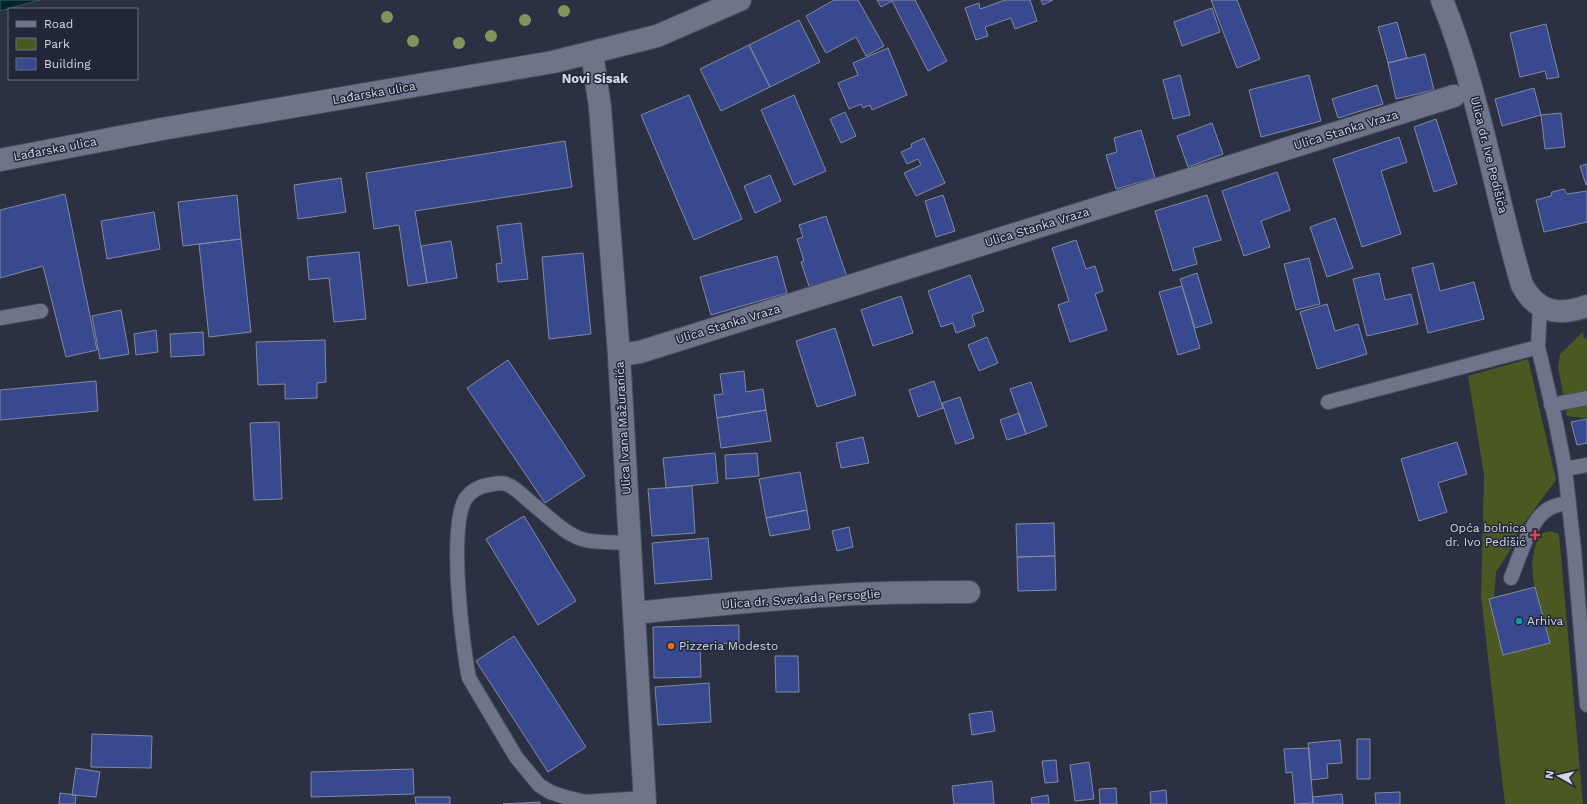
<svg xmlns="http://www.w3.org/2000/svg" width="1587" height="804" viewBox="0 0 1587 804" font-family="'Work Sans',sans-serif">
<style>
.green{fill:#4c5822}
.water{fill:#00252e;stroke:#405b65}
.building{fill:#39498f;stroke:#8289a0}
.lines{fill:none;stroke-linecap:round;stroke-linejoin:round}
.service-casing{stroke:#494e5d;stroke-width:16}
.minor-casing{stroke:#494e5d;stroke-width:24}
.service{stroke:#6e758b;stroke-width:14}
.minor{stroke:#6e758b;stroke-width:22}
.tree{fill:#82945c}
.health-dot{fill:#e0444e;stroke:#212639;stroke-width:1.5}
.culture-dot{fill:#0f9aa8;stroke:#212639;stroke-width:1.5}
.food-dot{fill:#e8710a;stroke:#212639;stroke-width:1.5}
.labels{text-anchor:middle;dominant-baseline:central;stroke-width:3;stroke-linejoin:round;paint-order:stroke}
.street-label{font-size:12px;fill:#d4d8e4;stroke:#212639}
.poi-label{font-size:12px;fill:#d4d8e4;stroke:#212639;text-anchor:start}
.neighbourhood-label{font-size:13px;font-weight:bold;fill:#d4d8e4;stroke:#212639}
</style>
<rect width="100%" height="100%" fill="#2b3043"/>
<path class="green" d="M1583 332 1584 339 1587 338V417L1585 418 1567 416 1558 367 1560 354Z
M1528 359 1556 480 1519 530 1509 552 1496 572 1494 597 1535 587C1530 570 1532 549 1540 534L1550 531 1559 534 1583 804H1505L1481 596 1484 475 1468 376Z"/>
<path class="water" d="M0 0H40L0 11Z"/>
<path class="building" d="M834 0H858L884 46 866 56 856 37 826 53 806 16Z
M877 0H915L947 61 928 71 892 1 881 7Z
M1005 0H1030L1037 21 1015 29 1011 18 985 27 988 36 976 40 965 8 979 3 980 9Z
M1041 0H1053L1043 5Z
M1211 0H1237L1260 59 1237 68Z
M1212 8 1220 32 1182 46 1174 22Z
M799 20 820 62 770 87 749 45Z
M1397 22 1407 58 1388 63 1378 27Z
M1546 24 1559 77 1547 79 1545 71 1520 77 1510 33Z
M749 45 770 87 721 111 700 69Z
M888 48 907 95 872 110 870 105 863 108 861 104 849 109 838 83 858 75 853 63Z
M1425 54 1434 90 1396 99 1388 63Z
M1180 75 1190 115 1173 119 1163 80Z
M1309 75 1321 121 1261 137 1249 90Z
M1377 85 1383 104 1338 118 1332 99Z
M1534 88 1541 115 1502 126 1495 99Z
M689 95 742 219 694 240 641 115Z
M794 95 826 171 794 185 761 110Z
M845 112 856 136 841 143 830 119Z
M1561 113 1565 147 1545 149 1541 115Z
M1436 119 1457 184 1434 192 1414 127Z
M1212 123 1223 154 1188 167 1177 136Z
M1141 130 1155 178 1116 189 1106 155 1117 152 1114 138Z
M1399 137 1407 162 1381 171 1401 234 1362 247 1333 159Z
M924 138 945 183 916 196 904 173 921 165 918 159 907 164 901 152 912 147 911 144Z
M565 141 572 187 415 211 427 283 408 286 399 225 374 229 366 173Z
M1587 164V184L1586 185 1580 166Z
M1277 172 1290 210 1261 221 1270 247 1244 256 1222 191Z
M770 175 781 201 755 213 744 186Z
M341 178 346 212 298 219 294 185Z
M1564 189 1567 194 1587 191V222L1544 232 1536 200 1551 196 1552 192Z
M65 194 97 350 66 357 43 266 0 278V210Z
M237 195 241 239 183 246 178 202Z
M943 195 955 231 936 237 925 201Z
M1207 195 1221 240 1193 248 1197 264 1173 271 1155 211Z
M154 212 160 249 107 259 101 221Z
M826 216 847 277 810 289 801 262 804 261 797 239 803 237 799 225Z
M1335 218 1353 268 1327 277 1310 227Z
M521 223 528 279 498 282 496 264 502 263 497 226Z
M241 239 251 332 209 337 199 244Z
M1076 240 1086 269 1095 266 1103 291 1095 294 1107 330 1070 342 1058 305 1069 301 1052 248Z
M451 241 457 278 427 283 421 246Z
M359 252 366 319 334 322 329 278 309 280 307 257Z
M583 253 591 334 549 339 542 257Z
M777 256 787 293 711 315 700 277Z
M1309 258 1320 304 1296 310 1284 264Z
M1433 263 1440 291 1474 282 1484 319 1428 333 1412 268Z
M1197 273 1212 323 1195 328 1180 279Z
M1379 273 1385 300 1411 294 1418 324 1367 336 1353 279Z
M970 275 984 311 972 315 975 326 956 333 953 323 941 327 928 291Z
M1182 286 1200 348 1178 355 1159 292Z
M901 296 913 333 873 346 861 310Z
M1327 304 1335 331 1358 324 1367 354 1317 369 1300 312Z
M121 310 129 354 100 359 92 316Z
M835 328 856 395 817 407 796 341Z
M156 330 158 352 136 355 134 334Z
M203 332 204 355 171 357 170 334Z
M987 337 998 363 979 371 968 345Z
M325 340 326 382 317 383V398L285 399V384L258 385 256 342Z
M508 360 585 476 545 503 467 388Z
M744 371 746 392 763 389 766 410 717 418 714 395 723 394 720 374Z
M96 381 98 411 0 420V390Z
M934 381 943 408 918 417 909 390Z
M1031 382 1047 426 1026 434 1010 389Z
M960 397 974 438 956 444 942 403Z
M766 410 771 441 721 448 717 418Z
M1019 413 1026 434 1007 440 1000 420Z
M1587 419V443L1577 445 1571 422Z
M279 422 282 499 254 500 250 423Z
M863 437 869 463 841 468 836 443Z
M1457 442 1467 474 1438 483 1447 512 1419 521 1401 459Z
M715 453 718 483 666 488 663 458Z
M757 453 759 476 726 479 725 455Z
M800 472 807 510 766 518 759 479Z
M692 486 695 533 652 536 648 489Z
M807 510 810 529 770 536 766 518Z
M524 516 576 601 538 625 486 539Z
M1054 523 1055 556 1017 557 1016 524Z
M849 527 853 547 837 551 832 531Z
M708 538 712 579 655 584 652 543Z
M1055 556 1056 590 1018 591 1017 557Z
M1535 587 1550 643 1503 655 1489 599Z
M739 625V643L700 644 701 677 654 678 653 627Z
M514 636 586 747 548 772 476 661Z
M775 656H798L799 692H776Z
M709 683 711 722 658 725 655 687Z
M992 711 995 731 972 735 969 714Z
M92 734 152 736 151 768 91 767Z
M1357 739H1370V779H1357Z
M1340 740 1342 763 1327 764 1328 778 1311 780 1308 743Z
M1309 748 1313 803 1295 804 1292 772 1286 773 1284 749Z
M1056 760 1058 782 1045 783 1042 761Z
M1089 762 1094 799 1075 801 1070 765Z
M76 768 100 772 96 797 72 795Z
M413 769 414 794 311 797V772Z
M992 781 994 804H954L952 786Z
M1116 788 1117 804H1100L1099 789Z
M1166 790 1167 804H1151L1150 792Z
M1400 792V804H1376L1375 793Z
M60 793 76 795 75 804H59Z
M1342 794 1343 804H1313V797Z
M1048 795 1049 804H1032L1031 798Z
M415 797H450V804H416Z
M540 802V804H503Z"/>
<g class="lines">
<defs>
<path id="service" d="M1540 306 1538 347 1556 423 1565 469 1574 550 1587 705
M0 318 41 311
M1328 402 1538 347
M1551 405 1587 398
M1565 469 1587 465
M630 543C616 542 599 543 585 540 566 535 550 518 535 506 526 499 517 488 506 484 500 482 494 484 488 485 480 486 471 491 466 498 448 525 462 644 469 678L516 757 539 785 550 792 565 797 585 802 645 798
M1511 578C1518 561 1529 525 1543 513 1550 506 1559 504 1569 503"/>
<path id="minor" d="M1442 0C1479 92 1494 190 1522 285 1537 313 1559 316 1587 306
M592 53 600 107 619 355 645 804
M0 160 162 129 553 62 657 36 740 0
M619 355 640 352 1454 96
M635 613C702 606 770 599 838 595 881 592 925 592 969 592"/>
</defs>
<use href="#service" class="service-casing"/>
<use href="#minor" class="minor-casing"/>
<use href="#service" class="service"/>
<use href="#minor" class="minor"/>
</g>
<g class="tree">
<circle cx="564" cy="11" r="6"/>
<circle cx="387" cy="17" r="6"/>
<circle cx="525" cy="20" r="6"/>
<circle cx="491" cy="36" r="6"/>
<circle cx="413" cy="41" r="6"/>
<circle cx="459" cy="43" r="6"/>
</g>
<path class="health-dot" d="M1533 529h4v4h4v4h-4v4h-4v-4h-4v-4h4z"/>
<circle class="culture-dot" cx="1519" cy="621" r="4"/>
<circle class="food-dot" cx="671" cy="646" r="4"/>
<g class="labels">
<g class="street-label">
<text transform="translate(374 93) rotate(-10)">Lađarska ulica</text>
<text transform="translate(1346 130) rotate(-17)">Ulica Stanka Vraza</text>
<text transform="translate(55 149) rotate(-11)">Lađarska ulica</text>
<text transform="translate(1489 155) rotate(76)">Ulica dr. Ive Pedišića</text>
<text transform="translate(1037 227) rotate(-17)">Ulica Stanka Vraza</text>
<text transform="translate(728 324) rotate(-17)">Ulica Stanka Vraza</text>
<text transform="translate(623 428) rotate(-93)">Ulica Ivana Mažuranića</text>
<text transform="translate(801 599) rotate(-4)">Ulica dr. Svevlada Persoglie</text>
</g>
<g class="poi-label">
<text x="1526" y="528" text-anchor="end">Opća bolnica<tspan x="1526" dy="14">dr. Ivo Pedišić</tspan></text>
<text x="1527" y="621">Arhiva</text>
<text x="679" y="646">Pizzeria Modesto</text>
</g>
<g class="neighbourhood-label">
<text x="595" y="78">Novi Sisak</text>
</g>
</g>
<rect x="8" y="8" width="130" height="72" fill="#212639" stroke="#696d7d"/>
<rect x="16" y="21" width="20" height="6" fill="#6e758b" stroke="#696d7d"/>
<text x="44" y="28" font-size="12" fill="#d4d8e4">Road</text>
<rect x="16" y="38" width="20" height="12" fill="#4c5822" stroke="#696d7d"/>
<text x="44" y="48" font-size="12" fill="#d4d8e4">Park</text>
<rect x="16" y="58" width="20" height="12" fill="#39498f" stroke="#696d7d"/>
<text x="44" y="68" font-size="12" fill="#d4d8e4">Building</text>
<g transform="translate(1559 776) rotate(278)" stroke="#212639" stroke-width="3" paint-order="stroke">
<path d="M0-3L7 15L0 10L-7 15Z" fill="#d4d8e4"/>
<text y="-6" font-size="11" font-weight="bold" text-anchor="middle" fill="#d4d8e4">N</text>
</g>
</svg>
